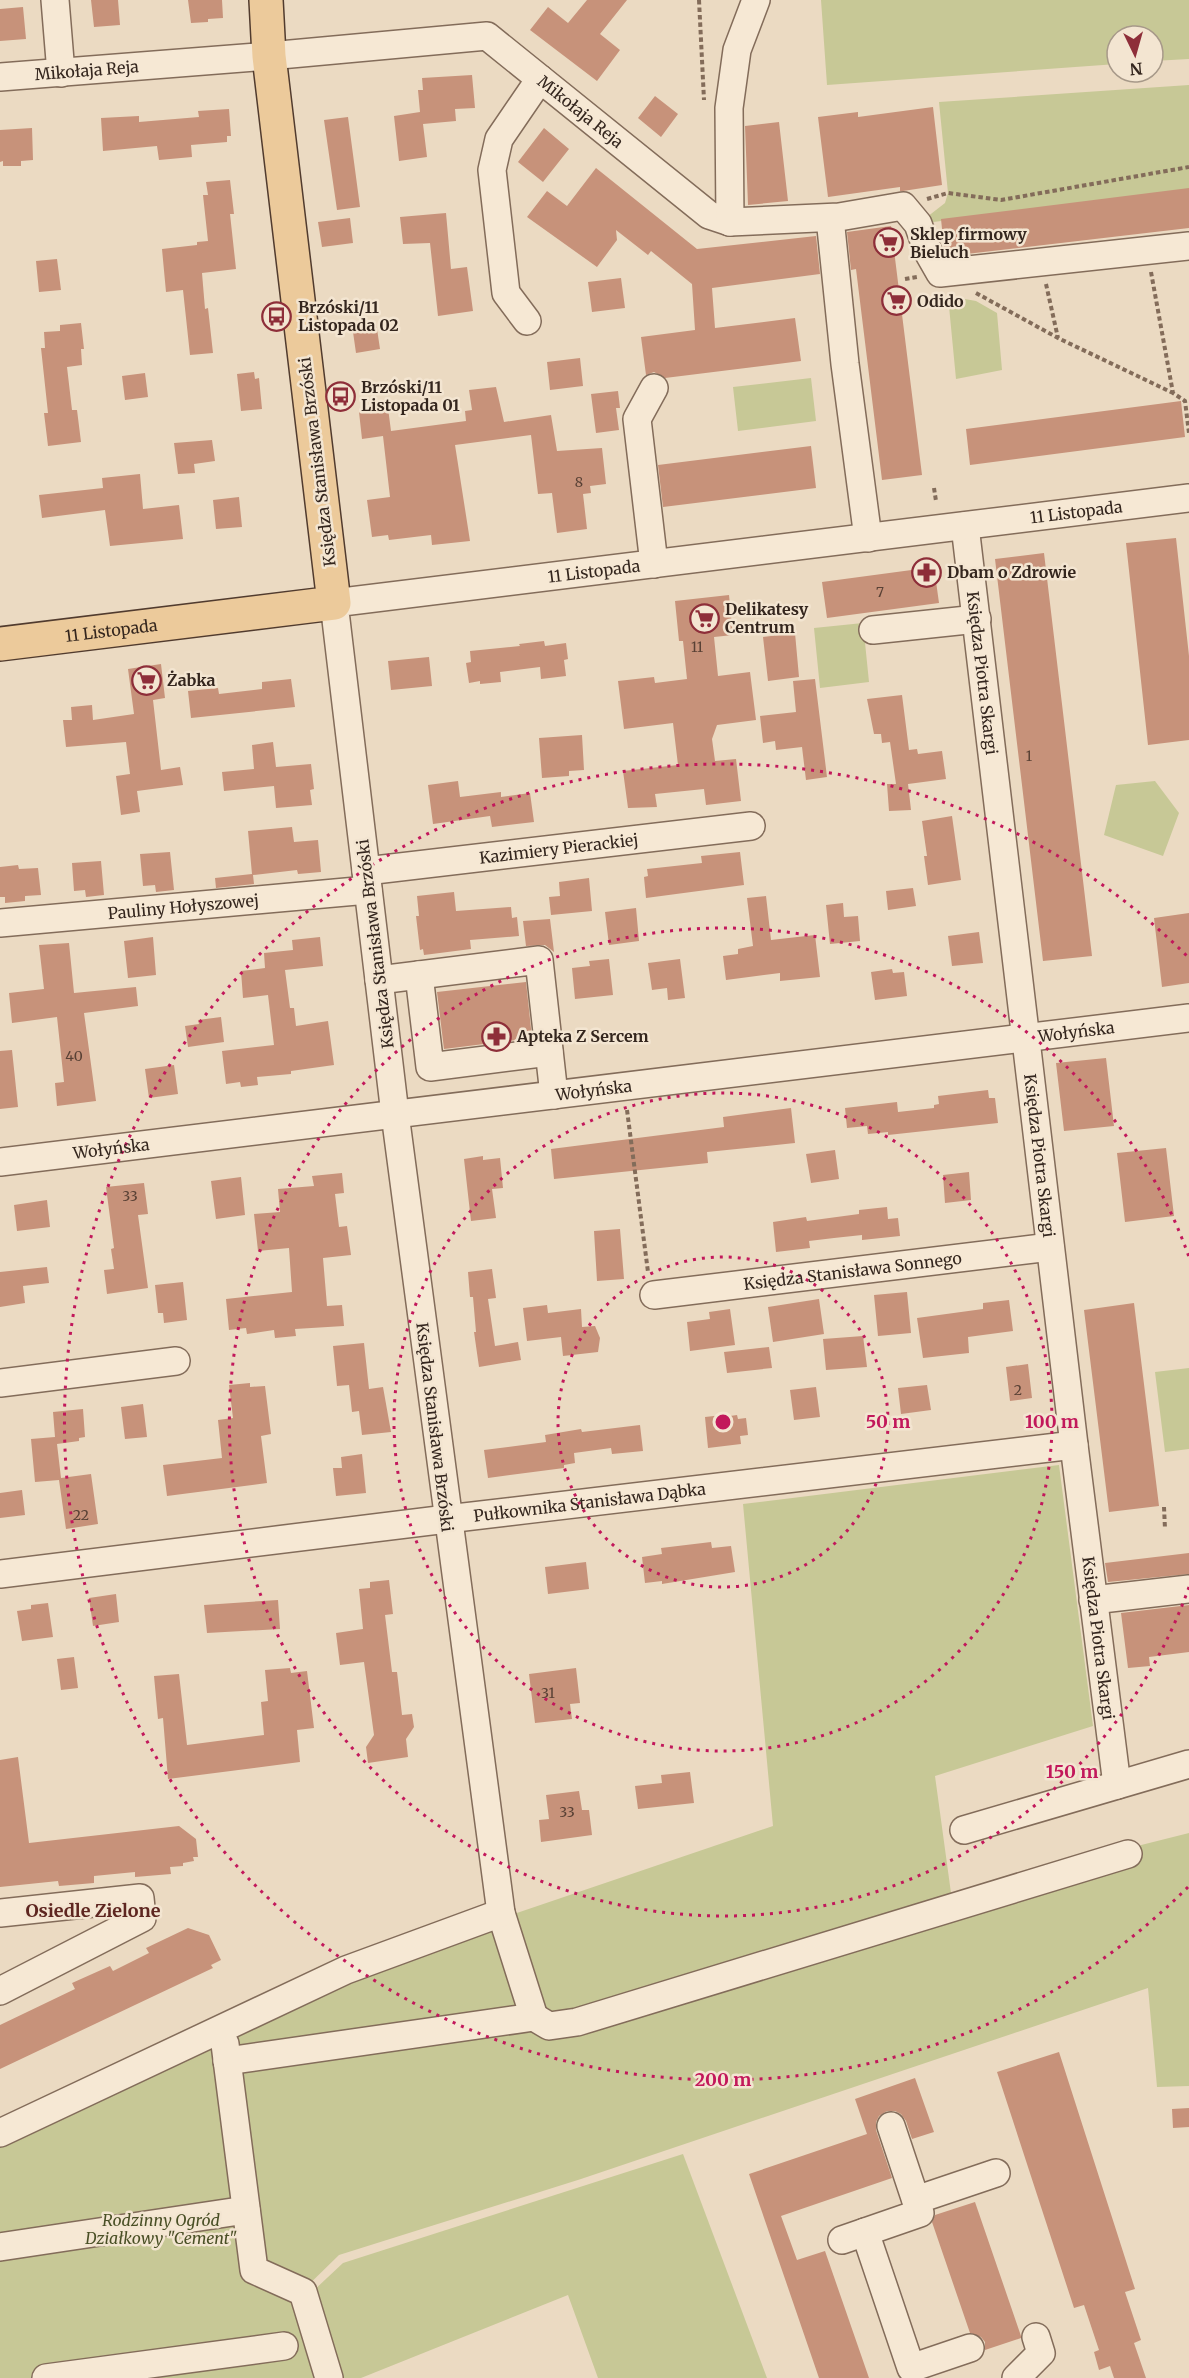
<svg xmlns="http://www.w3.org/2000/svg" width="1189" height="2378" viewBox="0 0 1189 2378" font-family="Merriweather,serif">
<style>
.green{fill:#c7c896}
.building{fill:#c7927a}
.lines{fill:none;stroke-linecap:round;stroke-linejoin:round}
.minor-casing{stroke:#836c5a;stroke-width:30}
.major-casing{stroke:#513b2e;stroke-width:36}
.path{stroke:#836c5a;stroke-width:4;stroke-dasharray:4.5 3;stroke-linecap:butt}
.minor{stroke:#f6e8d4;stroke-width:27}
.major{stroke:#ecca9b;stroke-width:33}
.ring{fill:none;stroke:#c2185b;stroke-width:3;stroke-dasharray:3 6}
.labels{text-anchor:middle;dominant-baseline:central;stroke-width:5;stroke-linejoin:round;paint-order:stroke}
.number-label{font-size:14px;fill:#594135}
.street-label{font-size:16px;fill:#34261e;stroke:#f3e5d1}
.poi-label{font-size:16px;font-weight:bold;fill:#34261e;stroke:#f3e5d1;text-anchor:start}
.park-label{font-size:16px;font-style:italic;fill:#494f25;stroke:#f3e5d1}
.neighbourhood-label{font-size:18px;font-weight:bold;fill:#5e2620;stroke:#f3e5d1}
.centre{fill:#c2185b;stroke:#f3e5d1;stroke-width:3}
.ring-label{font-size:18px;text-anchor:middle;font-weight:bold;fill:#c2185b;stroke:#f3e5d1;stroke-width:5;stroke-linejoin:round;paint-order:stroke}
</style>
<rect width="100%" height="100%" fill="#ebdac2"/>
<path class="green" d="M821 0H1189V59L1153 61V36H1117V64L827 85Z
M1189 85V189L918 224 945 203 948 193 939 102Z
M948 296 976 301 997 313 1002 370 956 379Z
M811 378 816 421 738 431 733 387Z
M863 623 869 682 820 688 814 628Z
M1155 781 1179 813 1163 856 1104 835 1116 785Z
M1189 1368V1449L1165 1452 1155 1372Z
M1059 1465 1093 1726 935 1776 951 1893 1189 1833V2086L1157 2087 1148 1988 581 2179 339 2255 291 2302 315 2378H0V2143L305 1992 493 1921 773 1826 743 1504Z
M683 2154 767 2378H598L568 2295 361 2378H337L311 2293 343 2263Z"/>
<path class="building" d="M91 0H118L120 25 94 27Z
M188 0H222L223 18 208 19V22L191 23Z
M587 0H627L600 34 620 50 597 81 530 30 548 7 568 23Z
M23 7 26 39 0 41V9Z
M472 75 475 108 455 109 456 121 423 124 427 157 399 161 394 116 420 112 418 90H423L422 78Z
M655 96 678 114 661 137 638 118Z
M933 107 942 185 903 191H900V187L828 197 818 117 858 112V117Z
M229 109 231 136H227V142L191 145 192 157 159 160 157 146 103 151 101 118 139 116V122L199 117 198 111Z
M348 117 360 207 337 210 324 120Z
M779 122 788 201 748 205 745 126Z
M32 128 33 160 21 161V166H3V161L0 162V130Z
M544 128 569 149 543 182 518 162Z
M596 168 697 249 816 236 820 274 712 288 715 328 795 318 801 361 665 378 654 372 646 375 641 337 695 330 692 284 651 251 648 255 616 230 617 240 597 267 527 217 547 191 567 206Z
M230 180 234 214H230L236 269 202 273 205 309 208 308 213 353 190 355 183 290 166 292 162 249 197 245V242L208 241 203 195H208L206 182Z
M1189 188V228L949 256 944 248 941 219Z
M446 213 451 269 467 267 473 311 438 316 430 243 403 244 400 217Z
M350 218 353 243 322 247 318 222Z
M891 226 922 475 882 480 856 269 851 270 847 232Z
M57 259 61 290 39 292 36 261Z
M621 278 625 308 592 312 588 282Z
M376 322 380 349 356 353 352 325Z
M81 323 84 349H81L82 365 67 367 72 410H77L81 442 48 446 44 413H48L41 348H45L44 332 60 331V325Z
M580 358 583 386 550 390 547 362Z
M254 372 255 379 259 378 262 409 241 411 237 374Z
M145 373 148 397 125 400 122 376Z
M496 387 504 422 551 415 557 451 602 448 606 484 590 486 591 493 583 494 587 529 557 533 552 493 538 494 531 435 455 445 470 541 432 545 431 535 389 540 388 535 372 537 367 500 390 497 383 436 362 439 359 412 388 408 391 431 466 421 465 411 472 410 469 390Z
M618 391 620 408H616L619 430 596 433 591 394Z
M1181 401 1185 437 970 465 966 429Z
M212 440 215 461 194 464 195 473 178 474 174 443Z
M811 446 816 488 663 507 658 465Z
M140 474 143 509 179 505 183 539 110 546 105 510 42 518 39 495 103 488 102 478Z
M239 497 242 527 216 529 213 500Z
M1176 538 1189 656V740L1148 745 1126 543Z
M1044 553 1092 956 1043 961 995 559Z
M934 567 939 603 827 618 822 582Z
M729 595 733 635 714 637 718 676 750 672 756 720 717 725 712 739 715 761 736 759 741 801 706 805 704 789 655 794 657 807 628 808 623 771 678 765 673 723 624 729 618 681 654 677 655 683 687 679 683 641H679L675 601Z
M795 633 799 677 768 681 763 637Z
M544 641 545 646 566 643 568 659 564 660 566 676 541 679 540 667 500 672 501 682 480 684V681L469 683 466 663 471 662 470 651 520 646 519 644Z
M429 657 432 686 391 690 388 661Z
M161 664 165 698 153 700 161 770 180 767 183 785 137 791 140 812 121 815 116 776 130 774 126 742 66 747 63 720H72L71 707 92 705 93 720 134 714 128 669Z
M291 679 295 707 191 718 188 691 218 688 219 694 262 689V682Z
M815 679 827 777 806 780 802 747 776 750 775 741 763 743 760 716 796 712 793 681Z
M902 695 909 750 917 749 918 754 942 751 946 779 908 784 911 810 889 811 887 784H896L890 742 882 743 881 734H874L867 699Z
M582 735 584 770 569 771V776L542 778 539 738Z
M273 742 276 767 311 764 314 789 310 790 312 805 276 808 274 786 224 791 222 772 254 769 252 745Z
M458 781 460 797 501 792V797L530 793 534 822 492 827 490 816 433 824 428 785Z
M952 816 961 880 928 885 924 856H927L922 821Z
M292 827 294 842 318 840 321 872 298 874 297 870 253 875 254 884 216 888 215 878 252 874 248 831Z
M170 852 174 890 156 892 155 885 143 886 140 854Z
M740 852 744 885 646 898 644 877 648 876 647 869 702 863 701 856Z
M101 861 104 895 86 897 85 890 74 891 72 863Z
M18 865 19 869 38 868 41 895 25 896V901L5 903V897H0V867Z
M589 878 592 911 551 915 549 897 560 896 559 882Z
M913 888 916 906 888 910 886 891Z
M454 892 456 911 511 907 512 918 517 917 519 936 470 940 471 949 424 955 423 949 420 950 416 916H419L417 896Z
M766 896 771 940 815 935 820 977 780 981V973L726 980 723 956 738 954V949L753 946 747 898Z
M843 903 844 917 858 916 860 941 830 944 826 905Z
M636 908 639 941 609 945 605 912Z
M1189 913V983L1162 987 1154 918Z
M550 919 554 952 545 945 526 946 523 921Z
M979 932 983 963 952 966 948 936Z
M153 937 156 975 128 978 124 941Z
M320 937 323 966 285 970 290 1008H294L296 1026 328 1021 334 1065 291 1071V1074L257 1077 258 1085 241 1087 240 1082 226 1084 222 1051 274 1045 268 995 243 998 241 971 265 968 264 953 293 950 292 940Z
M69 943 74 993 136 987 138 1006 84 1013 96 1101 57 1106 55 1083 64 1082 57 1017 12 1023 9 993 44 989 39 945Z
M609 959 613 995 575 999 572 968 590 966 589 961Z
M680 959 685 998 668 1000 667 988 652 990 648 963Z
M892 969 893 973 904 972 907 996 875 1000 871 972Z
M526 982 532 1038 444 1049 437 992Z
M221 1017 224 1042 188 1047 185 1026 199 1024 198 1020Z
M12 1050 18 1107 0 1109V1051Z
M1106 1058 1114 1126 1064 1131 1056 1063Z
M174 1065 178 1094 149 1098 145 1069Z
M988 1090 989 1098H995L998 1123 888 1135V1132L868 1134 867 1126 847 1128 845 1108 897 1102 898 1112 934 1108V1105L939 1104 938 1096Z
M791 1108 795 1143 707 1152 708 1163 554 1179 551 1149 724 1127 723 1117Z
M1166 1148 1174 1216 1125 1222 1117 1153Z
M835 1150 839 1179 811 1183 806 1154Z
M483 1156V1160L500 1158 503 1188 492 1189 496 1218 471 1221 464 1159Z
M969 1172 971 1200 945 1203 943 1175Z
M342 1173 344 1193 335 1194 339 1227 347 1226 351 1255 323 1258 327 1306 342 1305 344 1326 295 1329 296 1336 275 1338 274 1330 247 1334 246 1328 229 1330 226 1299 292 1292 289 1248 258 1251 254 1214 280 1212 278 1189 314 1186 312 1176Z
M241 1177 245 1215 216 1219 211 1181Z
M144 1183 148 1214 138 1215 148 1288 107 1294 104 1270 114 1269 111 1249 114 1248 106 1187Z
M47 1200 50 1227 17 1231 14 1205Z
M887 1207 888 1219 898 1218 900 1236 862 1240V1235L834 1238 809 1241 810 1248 776 1252 773 1222 806 1217 807 1221 859 1214V1210Z
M620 1229 624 1279 597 1281 594 1231Z
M47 1267 49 1283 23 1286 25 1303 0 1307V1272Z
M492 1269 496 1298 488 1299 495 1346 518 1342 521 1360 479 1367 474 1332H476L473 1297H470L468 1272Z
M183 1282 187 1320 164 1323 163 1313H158L155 1285Z
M907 1292 911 1333 878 1336 874 1295Z
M819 1299 824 1334 773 1342 768 1307Z
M1009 1300 1013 1331 968 1337 969 1353 923 1358 917 1318 983 1309V1303Z
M1134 1303 1159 1506 1109 1512 1084 1310Z
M547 1305 548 1313 581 1309 582 1327 595 1326 600 1338 598 1352 563 1356 561 1337 527 1341 523 1308Z
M730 1309 735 1345 690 1351 687 1322 710 1319 709 1312Z
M863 1336 867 1367 826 1370 823 1339Z
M364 1343 369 1389 383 1387 391 1432 362 1435 359 1411 352 1412 349 1385 337 1386 333 1346Z
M769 1347 772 1368 727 1373 724 1352Z
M1028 1364 1032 1398 1010 1401 1006 1367Z
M250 1383V1387L265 1386 271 1434 261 1436 267 1483 167 1496 163 1465 222 1458 218 1420 233 1418 229 1385Z
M927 1385 931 1410 901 1414 898 1388Z
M816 1387 820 1417 794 1420 790 1390Z
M143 1404 147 1437 125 1439 121 1407Z
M83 1409 85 1437 79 1438V1441L57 1444 61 1478 91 1474 98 1524 66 1529 59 1480 35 1482 31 1439 55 1437 53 1412Z
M723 1415V1417L737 1415 738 1419 746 1418 748 1435 740 1436 741 1444 708 1448 705 1417Z
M640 1425 643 1451 612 1454 611 1448 574 1453 575 1463 564 1465V1468L488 1478 484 1450 546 1442 545 1435 581 1429 582 1432Z
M362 1454 366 1493 336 1496 333 1468H342L341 1457Z
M22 1490 25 1515 0 1518V1493Z
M711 1542 712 1548 731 1546 735 1572 662 1584V1581L645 1583 642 1557 662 1554 661 1548Z
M1189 1553V1574L1108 1582 1105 1563Z
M586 1562 589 1589 548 1594 545 1567Z
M389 1580 393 1614 385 1615 392 1672H397L402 1715 412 1714 414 1727 406 1739 408 1757 368 1763 366 1747 374 1735 364 1662 340 1665 336 1633 363 1629 359 1589 370 1588V1582Z
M116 1594 119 1622 93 1626 89 1598Z
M278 1600 280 1629 207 1633 204 1605Z
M48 1603 53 1637 22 1641 17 1611 31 1609V1605Z
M1189 1605V1652L1149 1657 1150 1666 1128 1668 1121 1613Z
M74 1657 78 1688 61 1690 57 1659Z
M290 1668 291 1673 307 1671 314 1728 297 1730 300 1762 168 1779 163 1718 158 1719 154 1676 179 1674 187 1745 264 1735 261 1702 268 1701 265 1670Z
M576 1668 580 1703 570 1704 572 1719 535 1723 529 1674Z
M18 1757 29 1843 179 1826 196 1839 198 1857H193L194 1861 183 1863V1866L170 1867 171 1874 135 1877V1872L94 1876V1883L59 1886 58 1881 0 1887V1760Z
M690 1772 694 1803 638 1809 635 1786 662 1783 661 1775Z
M579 1791 582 1810H589L592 1835 541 1842 539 1820 549 1819 546 1795Z
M188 1928 209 1935 221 1960 211 1965 213 1968 0 2069V2025L75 1989 72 1983 110 1966 113 1971 149 1953 146 1948Z
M1059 2052 1135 2289 1125 2292 1141 2340 1134 2343 1146 2378H1114L1110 2366 1099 2370 1094 2352 1099 2350 1084 2305 1074 2308 997 2072Z
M915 2078 934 2132 912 2139 906 2121 901 2114 895 2111H887L879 2116 876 2122V2130L892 2178 781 2216 797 2260 825 2251 869 2378H819L749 2174 867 2134 855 2099Z
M1189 2108V2127L1173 2128 1172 2109Z
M975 2202 1021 2336V2338L985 2350V2342L981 2337 970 2333 932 2222 935 2215Z"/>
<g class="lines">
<defs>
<g id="minor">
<path d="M55 0 61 73"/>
<path id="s1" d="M0 77 269 56 487 36 709 215 730 222 839 217 903 206 918 224 928 252 940 273 1189 246"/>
<path d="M830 218 845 364 868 538"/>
<path d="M730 222 729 108 737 50 756 0"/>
<path d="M527 321 506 293 492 170 499 139 540 79"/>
<path d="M654 388 637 419 654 564"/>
<path id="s2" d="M965 526 1074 1445 1117 1785"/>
<path d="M873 630 977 619"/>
<path id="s3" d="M366 871 751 826"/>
<path id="s4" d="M0 923 368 890"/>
<path d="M419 975 430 1067 549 1052"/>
<path d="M379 980 539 960 554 1095"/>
<path id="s5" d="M0 1162 1189 1018"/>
<path id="s6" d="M654 1295 1050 1247"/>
<path d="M0 1383 176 1361"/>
<path id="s7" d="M0 1574 447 1519 1074 1445"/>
<path d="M1093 1600 1189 1589"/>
<path d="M964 1830 1189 1764"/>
<path d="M0 1913 140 1898 142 1918 0 1991"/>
<path d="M501 1913 534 2017"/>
<path d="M225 2044 254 2270 303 2292 329 2378"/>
<path d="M227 2061 534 2017 549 2026 577 2022 1128 1854"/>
<path id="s8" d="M0 2133 346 1970 501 1913 395 1114 334 603 1189 498"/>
<path d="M916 2200 996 2173"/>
<path d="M865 2232 911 2368 970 2348"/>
<path d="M842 2240 920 2213 891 2126"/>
<path d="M0 2247 246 2210"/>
<path d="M46 2378 284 2346"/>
<path d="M1016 2378 1041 2353 1036 2337"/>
</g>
<g id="major">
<path id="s9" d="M0 644 334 603 269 56 266 0"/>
</g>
</defs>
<use href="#minor" class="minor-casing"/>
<use href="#major" class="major-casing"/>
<path class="path" d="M699 0 704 100
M927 199 948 193 1001 200 1189 167
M1151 272 1173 393 1185 401 1189 433
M905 279 917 277
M1046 284 1058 338
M976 293 1058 338 1173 393
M934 488 936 501
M627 1110 648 1272
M1164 1507 1165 1529"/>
<use href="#minor" class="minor"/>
<use href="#major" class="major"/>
</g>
<g class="ring">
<circle cx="723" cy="1422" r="165"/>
<circle cx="723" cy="1422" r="329"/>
<path d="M1189 1587A494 494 0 1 1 1189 1257"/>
<path d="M1188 1887A658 658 0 1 1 1188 957"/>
</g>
<defs>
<symbol id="supermarket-ring" viewBox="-11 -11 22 22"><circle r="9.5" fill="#f3e5d1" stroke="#8e2e39" stroke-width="1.5"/><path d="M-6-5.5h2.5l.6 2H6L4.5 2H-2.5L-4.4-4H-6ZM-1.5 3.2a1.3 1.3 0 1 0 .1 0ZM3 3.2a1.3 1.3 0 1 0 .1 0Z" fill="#8e2e39"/></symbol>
<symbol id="bus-ring" viewBox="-11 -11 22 22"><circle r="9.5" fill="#f3e5d1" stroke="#8e2e39" stroke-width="1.5"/><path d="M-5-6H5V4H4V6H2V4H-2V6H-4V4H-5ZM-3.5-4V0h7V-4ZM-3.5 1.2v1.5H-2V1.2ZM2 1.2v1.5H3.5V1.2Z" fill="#8e2e39"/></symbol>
<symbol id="pharmacy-ring" viewBox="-11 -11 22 22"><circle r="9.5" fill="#f3e5d1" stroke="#8e2e39" stroke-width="1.5"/><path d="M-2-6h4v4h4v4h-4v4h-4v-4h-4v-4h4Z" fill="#8e2e39"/></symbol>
</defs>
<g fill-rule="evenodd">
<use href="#supermarket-ring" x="872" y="226" width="33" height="33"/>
<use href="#supermarket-ring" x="880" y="284" width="33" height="33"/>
<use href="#bus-ring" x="260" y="300" width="33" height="33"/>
<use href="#bus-ring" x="324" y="380" width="33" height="33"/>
<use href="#pharmacy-ring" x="910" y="556" width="33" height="33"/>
<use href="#supermarket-ring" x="688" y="602" width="33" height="33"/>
<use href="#supermarket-ring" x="130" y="664" width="33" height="33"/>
<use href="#pharmacy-ring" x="480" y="1020" width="33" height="33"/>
</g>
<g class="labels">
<g class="number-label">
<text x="579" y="482">8</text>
<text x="880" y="592">7</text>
<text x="697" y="647">11</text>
<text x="1029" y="756">1</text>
<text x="74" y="1056">40</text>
<text x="130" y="1196">33</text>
<text x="1018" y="1390">2</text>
<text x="81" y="1515">22</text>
<text x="548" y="1693">31</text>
<text x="567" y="1812">33</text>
</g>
<g class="street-label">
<text stroke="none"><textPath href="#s1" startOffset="87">Mikołaja Reja</textPath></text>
<text stroke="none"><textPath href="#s1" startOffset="609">Mikołaja Reja</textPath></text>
<text transform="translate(317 462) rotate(-97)">Księdza Stanisława Brzóski</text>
<text stroke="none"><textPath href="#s8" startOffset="2616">11 Listopada</textPath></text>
<text stroke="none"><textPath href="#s8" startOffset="2130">11 Listopada</textPath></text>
<text stroke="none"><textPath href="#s9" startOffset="112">11 Listopada</textPath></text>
<text stroke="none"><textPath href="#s2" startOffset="148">Księdza Piotra Skargi</textPath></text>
<text stroke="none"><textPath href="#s3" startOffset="194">Kazimiery Pierackiej</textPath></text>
<text stroke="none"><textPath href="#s4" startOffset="184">Pauliny Hołyszowej</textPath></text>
<text transform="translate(375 944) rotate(-97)">Księdza Stanisława Brzóski</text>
<text stroke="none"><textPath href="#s5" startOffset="1084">Wołyńska</textPath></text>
<text stroke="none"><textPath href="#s5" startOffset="598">Wołyńska</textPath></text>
<text stroke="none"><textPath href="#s5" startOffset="112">Wołyńska</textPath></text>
<text stroke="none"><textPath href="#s2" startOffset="634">Księdza Piotra Skargi</textPath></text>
<text stroke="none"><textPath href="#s6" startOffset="200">Księdza Stanisława Sonnego</textPath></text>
<text transform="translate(435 1427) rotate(83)">Księdza Stanisława Brzóski</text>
<text stroke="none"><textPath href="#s7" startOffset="594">Pułkownika Stanisława Dąbka</textPath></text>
<text stroke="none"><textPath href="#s2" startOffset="1120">Księdza Piotra Skargi</textPath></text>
</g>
<g class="poi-label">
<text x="910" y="234">Sklep firmowy<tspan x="910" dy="18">Bieluch</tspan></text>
<text x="917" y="301">Odido</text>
<text x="298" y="307">Brzóski/11<tspan x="298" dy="18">Listopada 02</tspan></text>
<text x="361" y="387">Brzóski/11<tspan x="361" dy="18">Listopada 01</tspan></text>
<text x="947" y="572">Dbam o Zdrowie</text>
<text x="725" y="609">Delikatesy<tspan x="725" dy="18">Centrum</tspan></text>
<text x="167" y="680">Żabka</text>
<text x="517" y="1036">Apteka Z Sercem</text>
</g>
<g class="park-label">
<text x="161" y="2220">Rodzinny Ogród<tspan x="161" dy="18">Działkowy "Cement"</tspan></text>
</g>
<g class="neighbourhood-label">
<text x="93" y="1910">Osiedle Zielone</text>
</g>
</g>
<circle cx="723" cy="1422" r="9" class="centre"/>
<g class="ring-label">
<text x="888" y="1428">50 m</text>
<text x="1052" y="1428">100 m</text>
<text x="1072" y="1778">150 m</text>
<text x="723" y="2086">200 m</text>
</g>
<g transform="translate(1135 54) rotate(175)"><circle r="28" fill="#f3e5d1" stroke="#a79989" stroke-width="1.5"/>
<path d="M0-4.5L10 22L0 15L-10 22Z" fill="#8e2e39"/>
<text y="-9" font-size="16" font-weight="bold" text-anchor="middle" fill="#34261e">N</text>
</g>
</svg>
